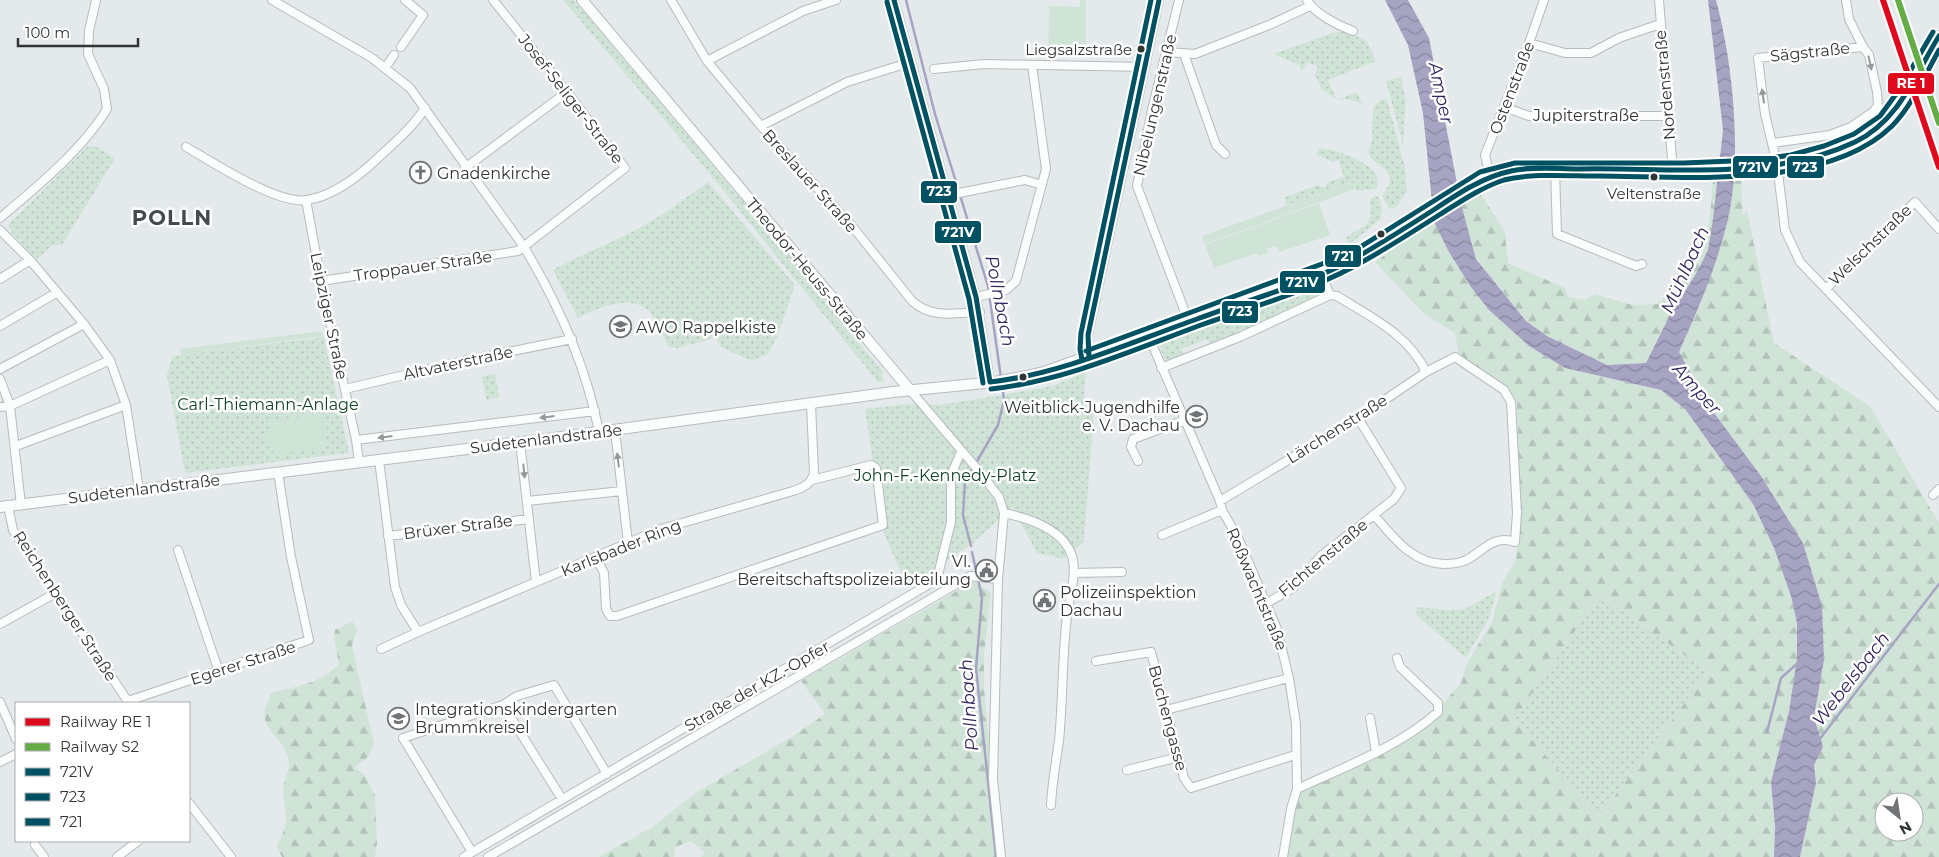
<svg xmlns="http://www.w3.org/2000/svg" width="1939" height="857" viewBox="0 0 1939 857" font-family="Montserrat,sans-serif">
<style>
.grass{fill:url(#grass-dots)}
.forest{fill:url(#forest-firs);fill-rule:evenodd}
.garden{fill:#cfe4d7}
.water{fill:url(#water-waves)}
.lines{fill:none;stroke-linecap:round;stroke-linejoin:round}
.stream{stroke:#a7a4c3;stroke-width:2.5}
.street-casing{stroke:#b6bbbd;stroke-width:10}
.secondary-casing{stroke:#b6bbbd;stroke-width:12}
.street{stroke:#fbfcfc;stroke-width:8}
.secondary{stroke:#fbfcfc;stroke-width:10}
.bus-1-casing{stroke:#fff;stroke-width:9}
.bus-2-casing{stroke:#fff;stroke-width:9}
.bus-3-casing{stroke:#fff;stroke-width:9}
.bus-1{stroke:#005262;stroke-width:5}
.bus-2{stroke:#005262;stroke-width:5}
.bus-3{stroke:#005262;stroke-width:5}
.rail-1-casing{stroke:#fff;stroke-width:10}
.rail-2-casing{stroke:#fff;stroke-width:10}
.rail-1{stroke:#df091d;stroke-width:6}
.rail-2{stroke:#63ad44;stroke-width:6}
.oneway{fill:#969899}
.bus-dot{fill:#313536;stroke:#fff;stroke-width:2}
.labels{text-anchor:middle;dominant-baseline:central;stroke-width:5;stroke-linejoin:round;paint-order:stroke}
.bus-label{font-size:15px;fill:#313536;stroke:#fff;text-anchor:end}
.street-label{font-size:16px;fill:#313536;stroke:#fff}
.poi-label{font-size:16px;fill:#313536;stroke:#fff;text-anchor:start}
.park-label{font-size:16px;fill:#114425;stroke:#fff}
.water-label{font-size:18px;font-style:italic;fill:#33265e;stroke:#fff}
.district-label{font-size:21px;font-weight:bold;letter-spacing:1px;fill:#434b4e;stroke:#fff}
.line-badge{stroke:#fff;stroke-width:2}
.badge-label{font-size:14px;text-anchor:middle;font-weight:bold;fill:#fff}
</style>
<defs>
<pattern id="grass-dots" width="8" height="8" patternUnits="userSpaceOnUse" patternTransform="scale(1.25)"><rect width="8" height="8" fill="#cfe4d7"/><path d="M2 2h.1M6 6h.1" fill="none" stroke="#b2c4b9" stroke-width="1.8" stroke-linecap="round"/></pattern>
<pattern id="forest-firs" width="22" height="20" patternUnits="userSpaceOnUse" patternTransform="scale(1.25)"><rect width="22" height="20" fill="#cfe4d7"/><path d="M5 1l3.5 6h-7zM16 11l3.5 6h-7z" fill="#b2c4b9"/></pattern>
<pattern id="water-waves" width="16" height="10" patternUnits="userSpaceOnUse" patternTransform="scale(1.25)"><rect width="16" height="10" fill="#a7a4c3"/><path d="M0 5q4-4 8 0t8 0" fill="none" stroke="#89869f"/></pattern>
</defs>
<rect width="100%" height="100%" fill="#e4eaec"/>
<path class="grass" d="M563 0H574L821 294 851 334 882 370 883 382 877 381 710 174Z
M1345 31 1367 41 1376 61 1328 80 1337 100 1357 92 1362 103 1346 99 1337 100 1321 89 1317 78 1314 77 1318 67 1307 62 1302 71 1299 65 1274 54 1332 33Z
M1401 77 1406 100 1403 145 1386 81Z
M1382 99 1387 100 1389 107 1405 168 1407 192 1395 208H1389L1382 196 1390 183C1390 162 1374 169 1368 152L1372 141 1373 107Z
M95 146 115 158 62 245 52 246 37 259 13 234 8 225 87 147Z
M1320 148C1335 149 1388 165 1376 189L1357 191 1352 182 1287 205 1284 197 1318 185 1324 188 1328 182 1344 177 1338 160 1333 162 1316 154Z
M708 182 795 285 777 337 768 354 752 361 721 347 715 338 677 348 669 347C661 336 656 316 648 310 629 294 597 308 578 318L553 270C578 256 604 246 630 233 658 219 683 200 708 182Z
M1376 195C1383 201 1383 211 1380 219L1349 245 1346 237 1366 225 1370 218V200Z
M1312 283 1317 284 1159 340 1165 336Z
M1318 286 1321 292 1318 297 1211 346 1207 339 1182 349 1183 356 1171 361 1165 359 1160 348 1162 343Z
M324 337 349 453 185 473 167 375 172 356Z
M1086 372 1084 396 1094 410 1084 541 1064 559 1037 553 1012 507 973 543 908 588 883 531 865 409 909 404 939 405 990 397 1053 386Z
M495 374 499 397 486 400 482 376Z
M1497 591 1488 620 1466 658 1415 614 1418 607 1450 610 1465 609Z
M1600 595 1708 672 1599 817 1514 719Z"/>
<path class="forest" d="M1741 176 1743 216 1747 211 1774 343 1870 406 1939 523V857H1800L1816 783 1814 765 1822 747 1814 717 1824 660 1803 543 1761 476 1709 406 1679 352 1701 303 1727 221 1713 219 1708 250 1697 272 1670 315 1646 363 1607 365 1547 336 1526 321 1476 258 1461 205 1434 222 1489 310 1529 346 1565 368 1661 390 1685 409 1753 504 1774 548 1791 596 1797 623V658L1789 711 1771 782 1775 826 1774 857H1283L1297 789 1376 752 1427 722 1461 683 1467 663 1492 622 1503 581 1516 560 1520 513 1517 403 1507 388 1459 356 1455 333 1424 314 1375 262 1432 221 1480 193 1505 232 1508 263 1565 288 1568 297 1585 300 1595 294 1632 305 1657 304C1670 292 1686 280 1696 266 1710 245 1711 202 1713 178ZM1600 595 1708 672 1599 817 1514 719ZM1884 802H1914V832H1884Z
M974 581 991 593 984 656V687L999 857H701L705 853 691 841 675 847 674 857H599L651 828 697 792 793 736 825 714 801 681Z
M352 621 357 629 352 646 374 744 369 756 355 767 365 776 375 795 377 843 375 857H282L277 847C280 838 287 827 286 818 286 809 283 799 283 790 283 781 289 773 289 764 288 733 247 731 273 692 298 686 320 684 339 664L334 638 335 630Z"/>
<path class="garden" d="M1080 0H1086V46H1079L1078 55H1048L1049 6 1080 7Z
M1352 182 1355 189 1205 244 1202 236Z
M1319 203 1330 234 1328 236 1279 252 1276 246 1267 249 1268 253 1259 256 1257 253 1214 268 1205 245Z
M322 331 323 336 181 355 180 349Z
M322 414 326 448 273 455 272 443 267 442 266 435 271 434 269 421Z"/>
<path class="water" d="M1385 0H1408L1429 38 1461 204 1476 259 1526 321 1547 336 1607 365 1646 363 1670 315 1697 272 1708 250 1713 219 1723 130 1708 0H1716C1733 63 1743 160 1727 223 1716 268 1698 310 1679 352L1709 406 1761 476 1803 543 1822 606 1824 660 1814 717 1823 747 1814 765 1816 783 1800 857H1774L1775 826 1771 782 1789 711 1797 658V623L1791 596 1774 548 1753 504 1685 409 1661 390 1565 368 1529 346 1489 310 1471 287 1449 252 1434 222 1423 113 1408 45Z"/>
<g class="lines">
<path class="stream" d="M906 0 935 114 988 286 1001 378
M971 546 963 515 965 482 998 425 1004 400 1002 384
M972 552 982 598 976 668 996 857
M1767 732 1781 678 1798 663
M1819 740 1939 584"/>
<defs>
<path id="street" d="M272 0 372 58 410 88 524 247C559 305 586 365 599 432
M671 0 707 61 761 126 852 226 912 301C932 319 954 313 980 312
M894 0 976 297 990 382
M1179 0 1152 110 1137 186 1188 320
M1307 0C1315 14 1339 26 1353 31
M1659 0 1673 170
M1846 0 1849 19 1863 47
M1529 43 1565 53H1591L1619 38 1660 24
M401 47 423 15 405 0
M1167 52 1195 54 1269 25 1310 6
M1184 54 1216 145 1225 154
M707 61 803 11 836 0
M385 68 394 55
M934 69 984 64 1144 67
M1504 107 1529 116H1668
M761 126 847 82 911 62
M1773 143 1830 135 1851 127 1874 111 1878 105 1877 92 1869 55 1863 47 1758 58 1765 114 1777 164 1785 230 1800 262 1939 407
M186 147C213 162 277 205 307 200 334 196 359 176 378 158 395 142 413 127 425 108
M465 168 567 92
M1555 169 1557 234 1636 266 1642 264
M1490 176 1485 155 1529 43 1544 0
M949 195 1025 180 1042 185
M306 200 321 281 356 440 359 462
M0 218C37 187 82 150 107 109L104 89 88 54 89 31 96 0
M0 230 30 260 84 324 110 360 126 405 139 489
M1321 274 1330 295 1337 296C1371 317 1409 335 1426 372
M0 279 30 260
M321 281 518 251 625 168 567 92 493 0
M1826 289 1915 202 1939 229
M976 297 1006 290 1016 281 1046 169 1032 65
M0 326 56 293
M1148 335 1220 501 1222 510 1239 540 1277 629 1289 678 1296 724 1297 789 1291 809 1283 857
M1089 358 1087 349 1088 335 1159 0
M1161 368 1242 336 1330 295
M0 369 84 324
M0 379 10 406 21 505
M345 389 464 361 572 339
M910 390 979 471 999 497 1004 513 998 579 993 779 1001 857
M0 407 10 406 110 360
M615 430 628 543
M356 440 595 411
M520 442 536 582
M16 446 126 405
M379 460 395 587 401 605 418 632 661 529 793 491C803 488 811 484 814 473L811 404
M1138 461 1131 447 1133 439 1185 420
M1933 495 1939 489
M527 501 622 491
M1220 501 1358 418 1426 372 1455 357 1504 390 1511 402 1517 513 1515 542C1495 535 1486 548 1470 558 1463 563 1454 564 1444 564 1412 563 1394 538 1374 515
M8 506 13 530 129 703
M1004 513C1027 518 1057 527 1069 549 1080 569 1069 595 1067 616 1062 657 1063 699 1059 741 1056 762 1052 783 1051 805
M1162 535 1222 510
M388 536 529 519
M178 550 218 669
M596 557 604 573 606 609 610 616H617L883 525 876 468 871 465 812 480
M1074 573 1122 572
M1265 604 1293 588 1321 556 1394 499 1401 488 1358 418
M0 624 54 594
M381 649 418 632
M1096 661 1151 652 1184 778 1191 788 1295 755
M128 701 309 640 291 557 278 472
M0 702 16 739
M503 705 562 799
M1166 710 1289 678
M1370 718 1376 752
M0 762 16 754
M1127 770 1179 757
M1297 789C1344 767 1399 747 1438 712V703L1400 667 1397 658
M189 803 231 857
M35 845 44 857
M472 852 403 738 503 705 517 696 554 685 607 774
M117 857 138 841
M464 857 926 586 938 575 951 522V475L961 452
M488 857 970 576 998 579"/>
<path id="secondary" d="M582 0 910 390
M0 507 547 439 893 392 995 382 1041 373 1321 274C1359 258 1392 236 1427 214 1456 196 1481 176 1515 170 1549 170 1583 168 1617 169 1699 170 1819 179 1885 122 1901 107 1925 57 1939 36"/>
</defs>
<use href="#street" class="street-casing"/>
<use href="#secondary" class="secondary-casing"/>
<use href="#street" class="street"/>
<use href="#secondary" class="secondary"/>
<defs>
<path id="bus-1" d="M894 0 976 297 990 382C1061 374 1129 343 1197 319 1247 300 1302 286 1350 261 1379 245 1407 227 1435 209 1459 193 1483 177 1511 171 1532 166 1557 169 1579 169 1671 167 1770 182 1855 142 1899 121 1915 75 1939 36
M1089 358 1088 335 1159 0"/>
<path id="bus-2" d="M887 2 969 299 983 383
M991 389C1064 381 1133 350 1201 325 1252 307 1306 292 1353 267 1383 251 1411 233 1439 215 1460 202 1480 188 1504 180 1530 173 1570 176 1598 176 1683 176 1826 191 1892 126 1912 106 1925 75 1939 50"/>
<path id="bus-3" d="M1086 351 1349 254 1480 172 1515 163H1684L1756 160 1791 155 1824 146 1854 134 1880 116 1899 90 1933 32
M1082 360 1080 349 1081 333 1151 0"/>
</defs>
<use href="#bus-1" class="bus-1-casing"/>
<use href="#bus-2" class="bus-2-casing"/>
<use href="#bus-3" class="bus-3-casing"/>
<use href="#bus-1" class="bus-1"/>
<use href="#bus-2" class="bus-2"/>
<use href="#bus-3" class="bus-3"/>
<defs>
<path id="rail-1" d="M1883 0 1939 167"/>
<path id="rail-2" d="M1898 0 1939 123"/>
</defs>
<use href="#rail-1" class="rail-1-casing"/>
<use href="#rail-2" class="rail-2-casing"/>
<use href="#rail-1" class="rail-1"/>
<use href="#rail-2" class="rail-2"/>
</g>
<defs><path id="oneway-solid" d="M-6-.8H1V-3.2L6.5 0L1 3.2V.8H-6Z" transform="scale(1.25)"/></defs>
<g class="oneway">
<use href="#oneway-solid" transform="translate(1870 63) rotate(78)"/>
<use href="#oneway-solid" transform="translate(1763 96) rotate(-98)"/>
<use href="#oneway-solid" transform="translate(547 417) rotate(173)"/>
<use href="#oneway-solid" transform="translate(385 437) rotate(173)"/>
<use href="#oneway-solid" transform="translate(618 460) rotate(-97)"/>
<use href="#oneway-solid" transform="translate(524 471) rotate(84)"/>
</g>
<defs>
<symbol id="church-ring" viewBox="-11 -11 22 22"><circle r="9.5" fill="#fff" stroke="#707476" stroke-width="1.5"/><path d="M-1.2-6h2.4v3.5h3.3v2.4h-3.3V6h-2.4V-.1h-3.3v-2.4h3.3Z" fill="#707476"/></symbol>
<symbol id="school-ring" viewBox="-11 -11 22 22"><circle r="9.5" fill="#fff" stroke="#707476" stroke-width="1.5"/><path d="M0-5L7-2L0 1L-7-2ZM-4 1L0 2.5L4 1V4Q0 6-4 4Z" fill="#707476"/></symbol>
<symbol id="civic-ring" viewBox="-11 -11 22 22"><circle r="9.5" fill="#fff" stroke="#707476" stroke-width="1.5"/><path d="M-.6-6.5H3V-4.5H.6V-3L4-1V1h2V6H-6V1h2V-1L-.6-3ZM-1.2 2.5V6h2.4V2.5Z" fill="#707476"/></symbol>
</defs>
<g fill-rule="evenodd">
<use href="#church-ring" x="408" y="160" width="25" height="25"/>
<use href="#school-ring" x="608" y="314" width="25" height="25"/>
<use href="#school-ring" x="1184" y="404" width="25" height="25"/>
<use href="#civic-ring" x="974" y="558" width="25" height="25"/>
<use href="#civic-ring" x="1032" y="588" width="25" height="25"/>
<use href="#school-ring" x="386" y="706" width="25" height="25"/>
</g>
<g class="bus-dot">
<circle cx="1141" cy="49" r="4.5"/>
<circle cx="1654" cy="177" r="4.5"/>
<circle cx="1381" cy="234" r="4.5"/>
<circle cx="1023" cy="377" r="4.5"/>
</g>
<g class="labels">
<g class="bus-label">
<text x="1132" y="49">Liegsalzstraße</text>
<text x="1654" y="193" text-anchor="middle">Veltenstraße</text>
</g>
<g class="street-label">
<text transform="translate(1810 52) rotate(-6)">Sägstraße</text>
<text transform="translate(1665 85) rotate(-95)">Nordenstraße</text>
<text transform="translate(1512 88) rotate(-69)">Ostenstraße</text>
<text transform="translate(571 99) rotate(52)">Josef-Seliger-Straße</text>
<text transform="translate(1155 105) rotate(-77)">Nibelungenstraße</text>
<text x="1586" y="115">Jupiterstraße</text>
<text transform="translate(810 181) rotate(48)">Breslauer Straße</text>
<text transform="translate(1870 245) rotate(-44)">Welschstraße</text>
<text transform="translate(423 266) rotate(-8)">Troppauer Straße</text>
<text transform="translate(807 269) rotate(50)">Theodor-Heuss-Straße</text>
<text transform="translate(329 316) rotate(78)">Leipziger Straße</text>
<text transform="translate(458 363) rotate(-12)">Altvaterstraße</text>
<text transform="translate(1337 429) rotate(-32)">Lärchenstraße</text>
<text transform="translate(546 439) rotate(-7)">Sudetenlandstraße</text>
<text transform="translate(144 489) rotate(-7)">Sudetenlandstraße</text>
<text transform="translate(458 527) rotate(-7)">Brüxer Straße</text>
<text transform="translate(621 548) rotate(-22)">Karlsbader Ring</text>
<text transform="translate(1323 558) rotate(-40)">Fichtenstraße</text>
<text transform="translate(1257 589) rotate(67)">Roßwachtstraße</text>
<text transform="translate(65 606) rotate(57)">Reichenberger Straße</text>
<text transform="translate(243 663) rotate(-18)">Egerer Straße</text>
<text transform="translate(757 686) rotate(-30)">Straße der KZ.-Opfer</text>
<text transform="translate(1168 718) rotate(75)">Buchengasse</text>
</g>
<g class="poi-label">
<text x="437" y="173">Gnadenkirche</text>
<text x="636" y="327">AWO Rappelkiste</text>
<text x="1180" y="407" text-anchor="end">Weitblick-Jugendhilfe<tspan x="1180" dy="18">e. V. Dachau</tspan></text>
<text x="971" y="561" text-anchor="end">VI.<tspan x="971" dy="18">Bereitschaftspolizeiabteilung</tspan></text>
<text x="1060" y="592">Polizeiinspektion<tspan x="1060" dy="18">Dachau</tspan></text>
<text x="415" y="709">Integrationskindergarten<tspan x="415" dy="18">Brummkreisel</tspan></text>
</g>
<g class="park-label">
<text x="268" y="404">Carl-Thiemann-Anlage</text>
<text x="945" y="475">John-F.-Kennedy-Platz</text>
</g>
<g class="water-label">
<text transform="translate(1441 93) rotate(78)">Amper</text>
<text transform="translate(1685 270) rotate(-66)">Mühlbach</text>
<text transform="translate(1000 301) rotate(79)">Pollnbach</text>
<text transform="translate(1697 389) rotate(48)">Amper</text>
<text transform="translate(1851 679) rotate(-52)">Webelsbach</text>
<text transform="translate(969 705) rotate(-94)">Pollnbach</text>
</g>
<g class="district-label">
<text x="172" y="217">POLLN</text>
</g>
</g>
<g class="line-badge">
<rect x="1887" y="72" width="48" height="23" rx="5" fill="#df091d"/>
<rect x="1786" y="155" width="39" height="24" rx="5" fill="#005262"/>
<rect x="1732" y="155" width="47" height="24" rx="5" fill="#005262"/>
<rect x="920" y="180" width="38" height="24" rx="5" fill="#005262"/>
<rect x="934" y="220" width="48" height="24" rx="5" fill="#005262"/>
<rect x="1324" y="244" width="38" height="24" rx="5" fill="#005262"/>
<rect x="1279" y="270" width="47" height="24" rx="5" fill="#005262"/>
<rect x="1221" y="300" width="38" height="24" rx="5" fill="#005262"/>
</g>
<g class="badge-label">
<text x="1911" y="88">RE 1</text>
<text x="1805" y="172">723</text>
<text x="1755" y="172">721V</text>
<text x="939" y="196">723</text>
<text x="958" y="237">721V</text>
<text x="1343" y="261">721</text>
<text x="1302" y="287">721V</text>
<text x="1240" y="316">723</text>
</g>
<rect x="15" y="702" width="175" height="140" fill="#ffffff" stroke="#adaeaf"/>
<rect x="25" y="718" width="25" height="8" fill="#df091d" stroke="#adaeaf"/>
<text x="60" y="727" font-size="15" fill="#313536">Railway RE 1</text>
<rect x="25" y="743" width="25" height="8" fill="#63ad44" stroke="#adaeaf"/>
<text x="60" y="752" font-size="15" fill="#313536">Railway S2</text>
<rect x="25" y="768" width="25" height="8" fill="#005262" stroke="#adaeaf"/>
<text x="60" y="777" font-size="15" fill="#313536">721V</text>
<rect x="25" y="793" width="25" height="8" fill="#005262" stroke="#adaeaf"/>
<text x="60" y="802" font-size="15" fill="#313536">723</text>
<rect x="25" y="818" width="25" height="8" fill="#005262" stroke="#adaeaf"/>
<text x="60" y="827" font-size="15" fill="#313536">721</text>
<g transform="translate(1899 817) rotate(150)"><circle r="24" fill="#ffffff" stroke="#adaeaf"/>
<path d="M0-4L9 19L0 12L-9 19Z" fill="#707476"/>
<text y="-8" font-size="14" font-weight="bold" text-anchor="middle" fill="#313536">N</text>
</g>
<path d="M18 38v8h120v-8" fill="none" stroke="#313536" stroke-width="2.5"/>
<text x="25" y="38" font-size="15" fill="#313536" stroke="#ffffff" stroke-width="4" paint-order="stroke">100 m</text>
</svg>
